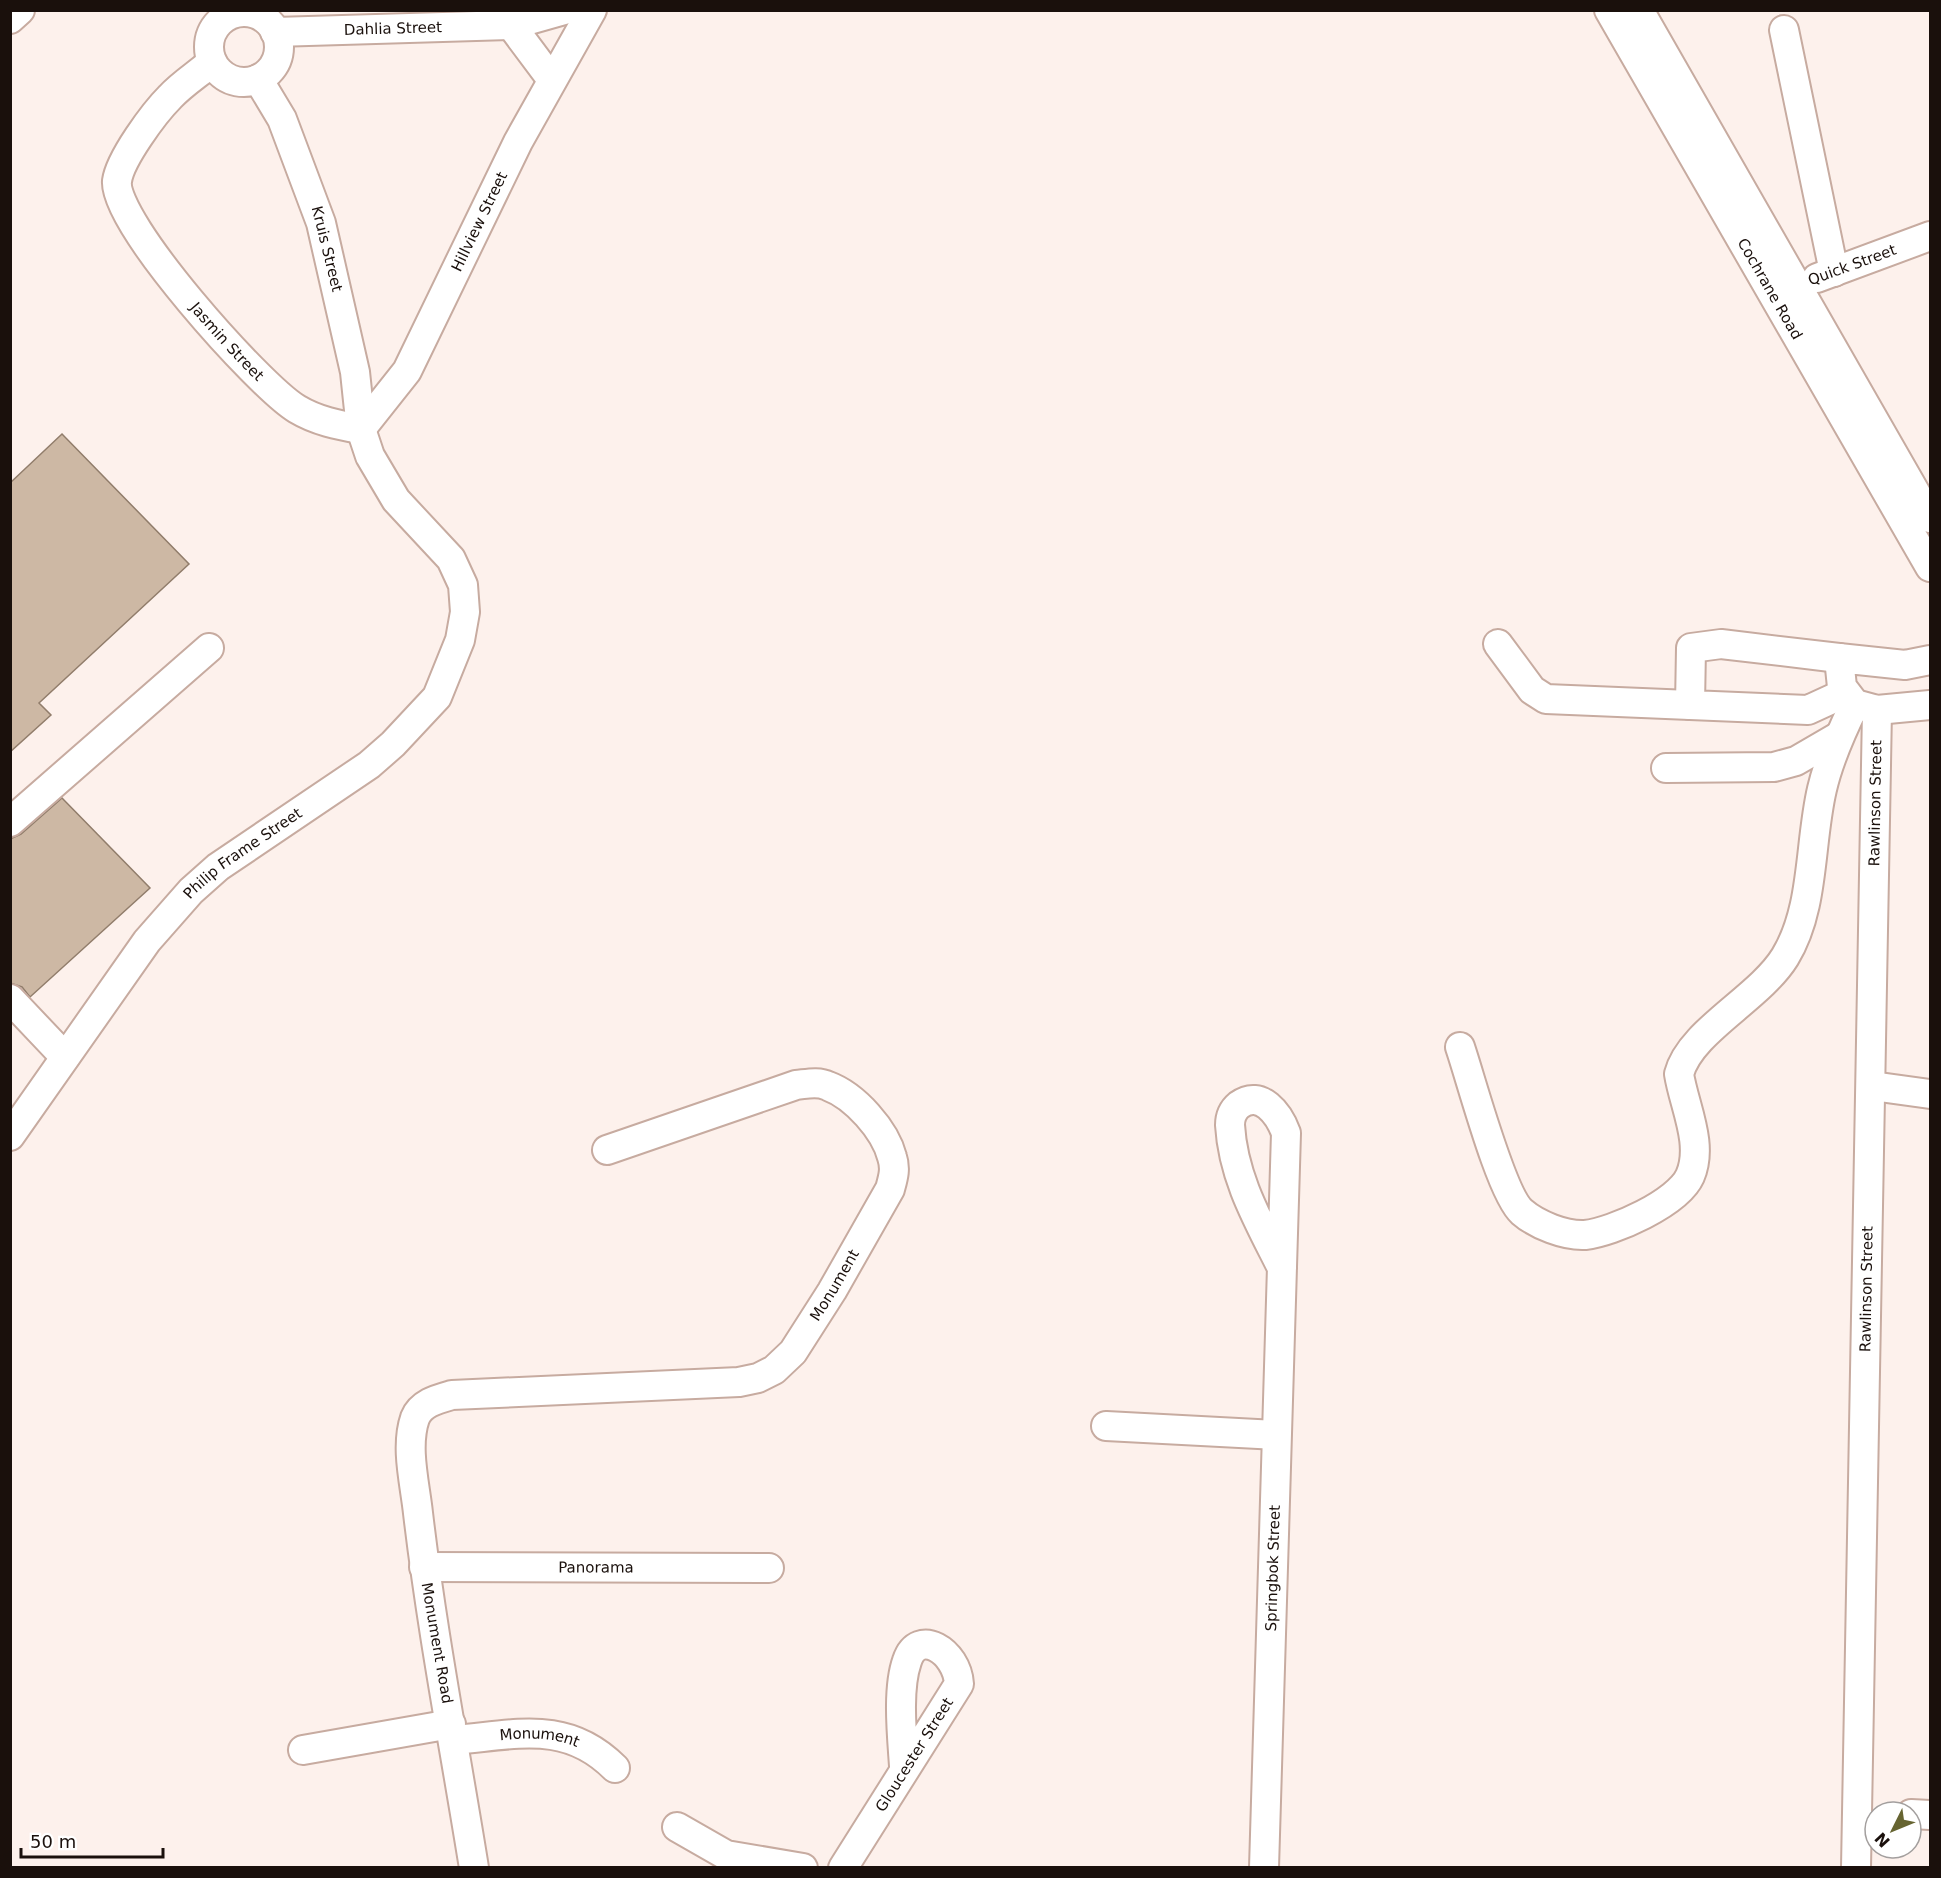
<svg xmlns="http://www.w3.org/2000/svg" width="1941" height="1878" viewBox="0 0 1941 1878" font-family="'DejaVu Sans',sans-serif">
<style>
.building{fill:#cdb8a4;stroke:#917d6b;stroke-width:1.5}
.lines{fill:none;stroke-linecap:round;stroke-linejoin:round}
.minor-casing{stroke:#c7aba0;stroke-width:32}
.path{stroke:#b9ada8;stroke-width:4;stroke-dasharray:4.5 3;stroke-linecap:butt}
.minor{stroke:#fff;stroke-width:28}
.labels{text-anchor:middle;dominant-baseline:central;stroke-width:4.5;stroke-linejoin:round;paint-order:stroke}
.street-label{font-size:15px;fill:#1a100c;stroke:#fff}
</style>
<rect width="100%" height="100%" fill="#fdf1ec"/>
<path class="building" d="M62 434 189 564 39 703 51 715 10 752V483Z
M62 798 150 888 30 997 22 987 10 983V839L21 834Z"/>
<g class="lines">
<defs>
<g id="minor">
<path id="s1" d="M1609 10 1930 567"/>
<path d="M1639 10 1930 518"/>
<circle cx="244" cy="47" r="35"/>
<path d="M10 19 20 10"/>
<path d="M511 25 552 80"/>
<path d="M1784 30 1834 272"/>
<path id="s2" d="M275 32 511 25 564 10"/>
<path id="s3" d="M212 62C198 74 182 84 170 97 154 113 120 159 117 181 112 222 259 386 297 409 317 421 338 425 361 429"/>
<path d="M1817 278 1930 236"/>
<path id="s4" d="M361 429 407 371 518 142 592 10"/>
<path d="M1498 644 1532 690 1546 699 1690 705"/>
<path d="M1839 658 1721 644 1691 648 1690 705 1808 710 1845 693"/>
<path d="M1930 660 1905 665 1839 658 1842 687 1855 704 1877 710 1930 705"/>
<path d="M1666 768 1774 767 1796 761 1839 736"/>
<path d="M10 822 209 648"/>
<path d="M10 999 65 1057"/>
<path d="M1460 1047C1471 1079 1501 1194 1522 1212 1537 1225 1565 1236 1585 1235 1613 1232 1678 1203 1690 1176 1704 1144 1684 1106 1679 1074 1690 1031 1759 999 1785 957 1815 908 1809 844 1822 789 1829 759 1841 732 1855 704"/>
<path d="M1872 1086 1930 1094"/>
<path id="s5" d="M10 1136 147 941 191 891 218 867 369 765 393 744 437 697 460 640 465 612 463 585 451 559 396 500 370 456 361 429 355 372 321 223 282 119 258 79"/>
<path d="M1106 1426 1275 1435"/>
<path id="s6" d="M424 1567 769 1568"/>
<path id="s7" d="M453 1740C516 1735 566 1719 615 1768"/>
<path d="M303 1750 451 1724"/>
<path d="M1911 1814 1930 1815"/>
<path d="M677 1827 726 1855 803 1868"/>
<path id="s8" d="M474 1868C455 1750 432 1632 418 1513 415 1484 405 1447 415 1418 421 1403 438 1399 452 1395L739 1382 758 1378 774 1370 793 1352 832 1291 890 1189C893 1178 896 1169 892 1157 885 1130 855 1096 828 1086 818 1081 807 1084 796 1085L607 1150"/>
<path id="s9" d="M843 1868 959 1684C957 1651 918 1627 907 1661 897 1689 902 1736 904 1766"/>
<path id="s10" d="M1264 1868 1286 1133C1279 1114 1261 1089 1239 1105 1233 1110 1230 1117 1230 1125 1233 1178 1259 1222 1282 1268"/>
<path id="s11" d="M1856 1868 1877 710"/>
</g>
</defs>
<use href="#minor" class="minor-casing"/>
<path class="path" d="M214 10 218 24"/>
<use href="#minor" class="minor"/>
</g>
<g class="labels">
<g class="street-label">
<text stroke="none"><textPath href="#s2" startOffset="118">Dahlia Street</textPath></text>
<text stroke="none"><textPath href="#s4" startOffset="240">Hillview Street</textPath></text>
<text transform="translate(327 249) rotate(76)">Kruis Street</text>
<text transform="translate(1852 265) rotate(-20)">Quick Street</text>
<text stroke="none"><textPath href="#s1" startOffset="322">Cochrane Road</textPath></text>
<text stroke="none"><textPath href="#s3" startOffset="352">Jasmin Street</textPath></text>
<text stroke="none"><textPath href="#s11" startOffset="1065">Rawlinson Street</textPath></text>
<text stroke="none"><textPath href="#s5" startOffset="369">Philip Frame Street</textPath></text>
<text stroke="none"><textPath href="#s8" startOffset="930">Monument</textPath></text>
<text stroke="none"><textPath href="#s11" startOffset="579">Rawlinson Street</textPath></text>
<text stroke="none"><textPath href="#s6" startOffset="172">Panorama</textPath></text>
<text stroke="none"><textPath href="#s10" startOffset="300">Springbok Street</textPath></text>
<text transform="translate(437 1643) rotate(80)">Monument Road</text>
<text stroke="none"><textPath href="#s7" startOffset="87">Monument</textPath></text>
<text stroke="none"><textPath href="#s9" startOffset="134">Gloucester Street</textPath></text>
</g>
</g>
<rect width="1941" height="1878" fill="none" stroke="#1a100c" stroke-width="24"/>
<g transform="translate(1893 1830) rotate(227)"><circle r="28" fill="#ffffff" stroke="#a39f9e" stroke-width="1.5"/>
<path d="M0-4.5L10 22L0 15L-10 22Z" fill="#666431"/>
<text y="-9" font-size="16" font-weight="bold" text-anchor="middle" fill="#1a100c">N</text>
</g>
<path d="M21 1848v9h142v-9" fill="none" stroke="#1a100c" stroke-width="3"/>
<text x="30" y="1848" font-size="18" fill="#1a100c" stroke="#ffffff" stroke-width="4.5" paint-order="stroke">50 m</text>
</svg>
